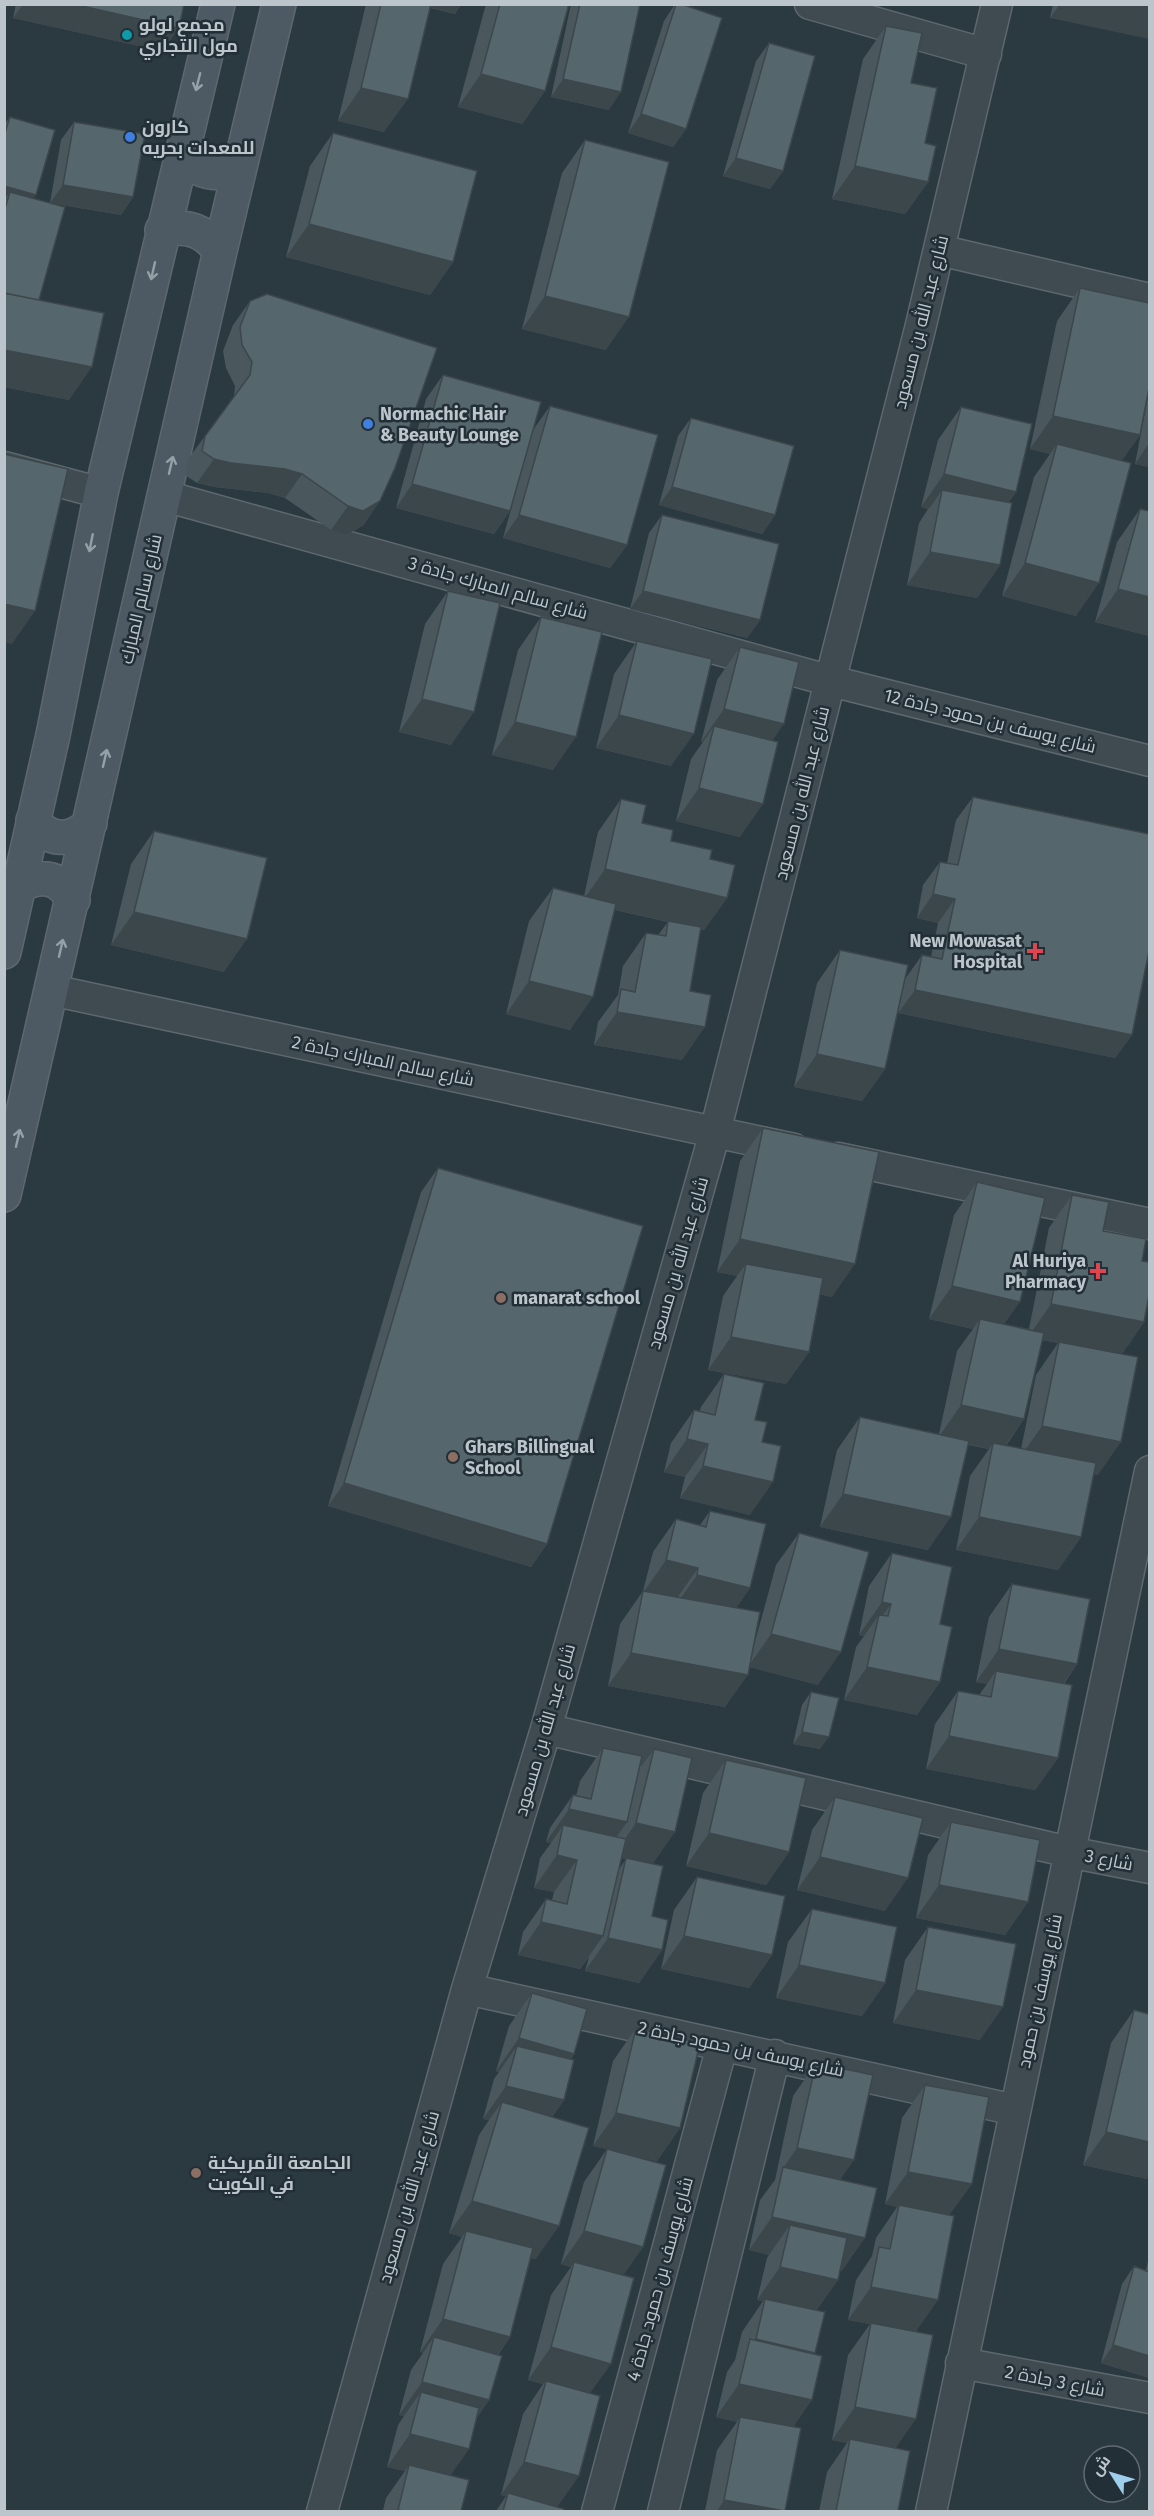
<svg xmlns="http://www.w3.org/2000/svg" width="1154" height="2516" viewBox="0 0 1154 2516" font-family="'Fira Sans',Cairo,sans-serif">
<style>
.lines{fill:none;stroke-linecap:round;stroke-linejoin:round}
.street-casing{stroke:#5d686e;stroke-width:33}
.secondary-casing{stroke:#5d686e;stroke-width:36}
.street{stroke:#3f4a51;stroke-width:30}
.secondary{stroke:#4d5a64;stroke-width:33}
.wall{fill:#4a585e;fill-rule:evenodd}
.shaded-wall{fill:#3c474c}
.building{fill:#56666d;stroke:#3c474c;stroke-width:1.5}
.oneway{stroke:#95a0a7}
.culture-dot{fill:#0f9aa8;stroke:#232f37;stroke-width:2}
.shop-dot{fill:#3f7fe0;stroke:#232f37;stroke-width:2}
.health-dot{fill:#e0444e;stroke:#232f37;stroke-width:2}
.education-dot{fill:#8d6e63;stroke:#232f37;stroke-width:2}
.labels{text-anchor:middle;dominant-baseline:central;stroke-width:5;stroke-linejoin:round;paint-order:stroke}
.poi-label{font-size:18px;font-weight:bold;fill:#bcc5cb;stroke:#232f37;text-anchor:start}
.street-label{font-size:18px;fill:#bcc5cb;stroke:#232f37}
</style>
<rect width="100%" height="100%" fill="#2b3941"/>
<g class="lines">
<defs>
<path id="street" d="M810 4 986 54
M939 250 1150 299
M4 467 101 493
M165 496 831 681 1150 761
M51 990 794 1149
M838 1158 1150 1224
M546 1729 1069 1852 1150 1868
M467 1989 1015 2110
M961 2363 1150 2398
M322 2512 467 1989 546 1729 715 1132 920 329 997 4
M597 2512 722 2046
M663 2512 775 2055
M931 2512 1150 1471"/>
<path id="secondary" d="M181 153C197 173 215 177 239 169
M162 230C188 225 204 230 220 251
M33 820C48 842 72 843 90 823
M19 886C42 873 60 877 73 900
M4 952 53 735 101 493 218 4
M4 1195 220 251 279 4"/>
</defs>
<use href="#street" class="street-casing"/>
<use href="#secondary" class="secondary-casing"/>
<use href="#street" class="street"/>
<use href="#secondary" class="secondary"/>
</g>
<path class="wall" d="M16 4H184L179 28 162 51 13 18Z
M366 4H461L455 14 430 8 384 132 338 121Z
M486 4H569L545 91 522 124 458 107Z
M571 4H640L609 110 551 97Z
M675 4H681L686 129 673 147 628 133 664 21Z
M1053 4H1149L1050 18Z
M886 26 911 83 925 143 928 182 905 214 832 199 863 59Z
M769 43 783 171 770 189 723 176 756 61Z
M10 117 33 199 39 300 69 400 4 387V125Z
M74 122 133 197 121 215 50 203 61 140Z
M333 133 453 262 430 295 286 257 310 166Z
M585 140 606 350 522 329 562 173Z
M1080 288 1140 435 1121 461 1076 616 1002 596 1034 477 1050 454 1030 449 1057 321Z
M250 301 364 525 346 535 331 530 285 498 268 493 215 487 197 483 185 475 188 459 234 397 235 386 226 368 223 351 233 325Z
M443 375 510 511 494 534 396 508 426 399Z
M1149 391V467L1135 464Z
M550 406 627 545 610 568 503 538 533 430Z
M961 407 1016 492 1008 503 1000 565 977 598 907 585 919 523 928 509 921 507 938 440Z
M691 418 775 515 762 534 659 505 678 436Z
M1140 509 1149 636 1095 622 1117 542Z
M662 515 760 620 747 638 630 609 649 533Z
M448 591 451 745 399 732 425 624Z
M541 617 553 770 492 755 518 650Z
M637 641 671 766 596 748 614 674Z
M740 647 772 741 740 837 676 821 691 759 703 742H701L717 680Z
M973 797 1132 1035 1115 1058 898 1013 905 979 922 955 931 957 938 923 917 918 923 885 940 862 947 863 956 820Z
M621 799 642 823 671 841 710 859 727 898 704 930H700L690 991 682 1060 594 1045 598 1022 618 995 623 966 646 933 658 935 668 922 615 910 570 1030 506 1014 529 921 553 888 584 896 598 832Z
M154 831 224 972 111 945 131 864Z
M840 950 885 1069 862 1101 794 1087 817 983Z
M763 1128 832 1297 820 1294 809 1352 786 1384 708 1370 723 1296 737 1276 717 1272 740 1161Z
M438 1168 547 1544 531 1567 328 1506 421 1192Z
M977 1182 1004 1324 1029 1329 1049 1228 1072 1195 1103 1231 1142 1261 1144 1322 1122 1354 1098 1475 1094 1474 1081 1537 1058 1570 956 1550 970 1476 989 1449 968 1445 928 1550 820 1527 837 1450 860 1417 939 1434 957 1351 973 1329 929 1319 954 1215ZM1042 1340 1058 1343 1036 1375 1021 1449 1006 1446 1024 1419Z
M724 1374 755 1420 762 1442 750 1515 680 1498 685 1477 664 1472 671 1443 694 1410 700 1411 701 1407Z
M710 1511 750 1588 736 1608 753 1649 776 1565 799 1533 818 1685 750 1667 725 1707 608 1686 620 1624 643 1591 653 1552 676 1519 700 1525Z
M892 1553 940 1624V1682L917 1715 844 1700 856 1647 864 1636 859 1635 869 1586Z
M1012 1584 1077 1664 1064 1684 1058 1758 1035 1790 926 1769 935 1724 958 1691 979 1695 987 1684 976 1682 989 1617Z
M811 1692 820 1749 793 1744 802 1705Z
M603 1748 638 1771 654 1749 652 1916 662 1950 639 1983 585 1971 589 1957 580 1969 518 1955 523 1932 546 1899 552 1900 554 1892 534 1888 540 1858 551 1843 546 1842 550 1828 573 1795 576 1796 580 1781ZM621 1858 626 1859 619 1869Z
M726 1760 789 1852 766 1885 686 1866 703 1793Z
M835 1797 885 1911 797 1890 812 1830Z
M951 1822 1028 1902 1005 1935 916 1918 928 1855Z
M697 1877 772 1955 749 1988 661 1969 674 1910Z
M812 1909 885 1983 862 2016 776 1998 788 1942Z
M928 1927 980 2040 893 2023 905 1960Z
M532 1993 574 2054 571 2059 564 2100 552 2117 536 2259 531 2258 510 2337 498 2355 489 2400 476 2419 450 2475 461 2511H380L381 2510H383L386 2498 405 2471 387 2467 398 2425 404 2416 399 2415 411 2370 423 2353 420 2352 443 2264 462 2237 449 2233 479 2135 489 2120 483 2119 494 2079 499 2072 496 2071 509 2026Z
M1134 2010 1147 2179 1083 2165 1111 2043Z
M636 2028 680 2128 657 2161 617 2152 643 2247 623 2275 557 2507 563 2511H496L506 2496 501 2495 523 2414 543 2384 528 2380 551 2295 571 2267 561 2264 584 2182 607 2149 593 2146 613 2061Z
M816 2063 841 2180 842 2271H840L838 2280 816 2310 815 2353 794 2426 785 2511H705L717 2450 737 2422 716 2417 727 2372 735 2360 742 2332 763 2301 757 2300 767 2258 769 2255 749 2250 760 2200 775 2180 793 2096Z
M925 2085 950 2215 916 2331 896 2448 898 2511H819L827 2472 847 2443 832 2440 848 2355 870 2324 848 2320 856 2280 872 2256 876 2238 897 2207 885 2204 902 2118Z
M1149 2256V2378L1101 2363 1122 2284 1134 2266 1146 2270Z"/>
<path class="shaded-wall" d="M23 4H73L179 28 162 51 13 18Z
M416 4H461L455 14Z
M1060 4H1149V39L1050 18Z
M481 74 545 91 522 124 458 107Z
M563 79 621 92 609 110 551 97Z
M361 88 408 99 384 132 338 121Z
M641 114 686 129 673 147 628 133Z
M736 158 783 171 770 189 723 176Z
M855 166 928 182 905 214 832 199Z
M63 185 133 197 121 215 50 203Z
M4 186 36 195 27 207 10 192 4 200Z
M309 224 453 262 430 295 286 257Z
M545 296 629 317 606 350 522 329Z
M4 350 92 367 69 400 4 387Z
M1053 416 1140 435 1117 468 1057 444 1050 454 1030 449Z
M1149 443V467L1135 464Z
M214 459 285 469 302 474 285 498 268 493 215 487 197 483Z
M944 474 1016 492 993 525 942 490 929 509 921 507Z
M412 484 510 511 494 534 396 508Z
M672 487 775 515 762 534 659 505Z
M380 501 364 525 346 535 331 530 348 506Z
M519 515 627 545 610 568 503 538Z
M930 552 1000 565 977 598 907 585Z
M1025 563 1099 583 1076 616 1002 596Z
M1118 589 1149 597V636L1095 622Z
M643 591 760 620 747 638 630 609Z
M4 604 35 611 12 644 4 642Z
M422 699 474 712 451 745 399 732Z
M724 709 784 724 761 757 714 726 703 742H701Z
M619 715 694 734 671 766 596 748Z
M515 722 576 737 553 770 492 755Z
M699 788 763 804 740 837 676 821Z
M605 869 727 898 704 930 582 902Z
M933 894 955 899 938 923 917 918Z
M134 912 247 939 224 972 111 945Z
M529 981 593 997 570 1030 506 1014Z
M915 990 1132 1035 1115 1058 898 1013Z
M617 1012 705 1027 682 1060 594 1045Z
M817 1054 885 1069 862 1101 794 1087Z
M740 1239 855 1264 832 1297 743 1278 746 1264 737 1276 717 1272Z
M952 1286 1020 1302 997 1334 980 1319 973 1329 929 1319Z
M1051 1304 1144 1322 1121 1355 1028 1337Z
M731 1337 809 1352 786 1384 708 1370Z
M961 1405 1024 1419 1001 1452 993 1443 989 1449 938 1438Z
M1042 1426 1121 1442 1098 1475 1019 1459Z
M687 1439 708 1444 685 1477 664 1472Z
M703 1466 773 1482 750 1515 680 1498Z
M344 1483 547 1544 531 1567 328 1506Z
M843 1494 951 1517 928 1550 820 1527Z
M979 1517 1081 1537 1058 1570 956 1550Z
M666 1560 698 1568 675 1601 643 1593Z
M697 1575 750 1588 727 1621 674 1608Z
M882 1602 891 1604 877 1623 879 1615 864 1636 859 1635Z
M771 1634 841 1652 818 1685 748 1667Z
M999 1649 1077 1664 1054 1697 996 1671 987 1684 976 1682Z
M631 1653 748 1675 725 1707 608 1686Z
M867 1667 940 1682 917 1715 844 1700Z
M802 1732 829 1737 820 1749 793 1744Z
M949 1736 1058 1758 1035 1790 926 1769Z
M569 1809 627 1822 604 1855 563 1825 551 1843 546 1842Z
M636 1823 675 1832 652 1865 613 1856Z
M709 1833 789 1852 766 1885 686 1866Z
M557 1855 577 1860 554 1892 534 1888Z
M820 1857 908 1878 885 1911 797 1890Z
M939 1885 1028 1902 1005 1935 916 1918Z
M541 1922 603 1936 580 1969 518 1955Z
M684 1936 772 1955 749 1988 661 1969Z
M608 1938 662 1950 639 1983 585 1971Z
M799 1965 885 1983 862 2016 776 1998Z
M916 1990 1003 2007 980 2040 893 2023Z
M519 2038 574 2054 551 2087 517 2046 499 2072 496 2071Z
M506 2086 564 2100 541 2133 502 2102 489 2120 483 2119Z
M616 2113 680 2128 657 2161 593 2146Z
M1106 2132 1149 2142V2176L1147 2179 1083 2165Z
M797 2148 854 2160 831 2193 783 2168Z
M908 2172 972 2184 948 2217 899 2205 897 2207 885 2204Z
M472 2201 559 2226 536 2259 464 2238 466 2231 462 2237 449 2233Z
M772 2217 865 2238 842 2271 782 2258 790 2225 769 2255 749 2250Z
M584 2231 643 2247 620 2280 574 2262 571 2267 561 2264Z
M780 2267 838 2280 815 2313 765 2299 763 2301 757 2300Z
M871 2287 938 2300 915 2333 871 2323 870 2324 848 2320Z
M443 2319 510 2337 487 2369 434 2337 423 2353 420 2352Z
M756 2339 815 2353 792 2385 747 2351Z
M1113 2345 1149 2356V2378L1101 2363Z
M551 2347 611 2364 588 2396 546 2381 543 2384 528 2380Z
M422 2382 489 2400 466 2433 421 2392 404 2416 399 2415Z
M739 2384 812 2400 789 2433 740 2417 737 2422 716 2417Z
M855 2407 916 2419 893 2452 850 2439 847 2443 832 2440Z
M410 2434 469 2449 446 2482 409 2465 405 2471 387 2467Z
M524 2462 579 2476 556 2509 508 2493 506 2496 501 2495Z
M724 2500 785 2511H717Z"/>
<path class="building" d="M73 4H184L179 28Z
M381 4H431L408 99 361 88Z
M500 4H569L545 91 481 74Z
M580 4H640L621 92 563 79Z
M676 4H681L722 18 686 129 641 114Z
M886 26 922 33 911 83 937 88 925 143 936 146 928 182 855 166Z
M769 43 815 56 783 171 736 158Z
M10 117 55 130 36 195 4 186V136Z
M74 122 145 134 133 197 63 185Z
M333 133 477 171 453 262 309 224Z
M585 140 669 162 629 317 545 296Z
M10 192 65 207 39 300 4 293V212Z
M1080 288 1149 303V388L1140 435 1053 416Z
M4 293 104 313 92 367 4 350Z
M267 294 437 348 395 468 380 501 363 511 348 506 302 474 285 469 231 463 214 459 202 451 205 436 250 375 252 362 242 345 240 327 250 301Z
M443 375 541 402 510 511 412 484Z
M550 406 658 435 627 545 519 515Z
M961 407 1032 424 1016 492 944 474Z
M691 418 794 446 775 515 672 487Z
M1057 444 1131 463 1099 583 1025 563Z
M4 454 68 469 35 611 4 604Z
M942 490 1012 503 1000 565 930 552Z
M1140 509 1149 511V597L1118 589Z
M662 515 779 544 760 620 643 591Z
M448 591 500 603 474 712 422 699Z
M541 617 602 632 576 737 515 722Z
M637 641 712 659 694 734 619 715Z
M740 647 799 662 784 724 724 709Z
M714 726 778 742 763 804 699 788Z
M973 797 1149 834V951L1132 1035 915 990 922 955 942 959 955 899 933 894 940 862 958 865Z
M621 799 646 805 642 823 673 830 671 841 712 850 710 859 735 865 727 898 605 869Z
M154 831 267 858 247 939 134 912Z
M553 888 616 904 593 997 529 981Z
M668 921 701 927 690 991 711 995 705 1027 617 1012 621 989 635 992 646 933 666 936Z
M840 950 908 965 885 1069 817 1054Z
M763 1128 879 1152 855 1264 740 1239Z
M438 1168 643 1226 547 1544 344 1483Z
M977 1182 1045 1198 1020 1302 952 1286Z
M1072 1195 1109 1202 1103 1231 1146 1239 1142 1261 1149 1262V1295L1144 1322 1051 1304Z
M746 1264 823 1278 809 1352 731 1337Z
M980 1319 1044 1333 1024 1419 961 1405Z
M1059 1342 1138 1357 1121 1442 1042 1426Z
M724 1374 764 1383 755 1420 767 1422 762 1442 781 1446 773 1482 703 1466 708 1444 687 1439 694 1410 715 1415Z
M860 1417 969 1441 951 1517 843 1494Z
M993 1443 1096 1463 1081 1537 979 1517Z
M710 1511 766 1524 750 1588 697 1575 698 1568 666 1560 676 1519 706 1527Z
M799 1533 869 1552 841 1652 771 1634Z
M892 1553 952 1567 940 1624 952 1627 940 1682 867 1667 879 1615 888 1616 891 1604 882 1602Z
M1012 1584 1090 1599 1077 1664 999 1649Z
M643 1591 760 1612 748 1675 631 1653Z
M996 1671 1072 1685 1058 1758 949 1736 958 1691 991 1697Z
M811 1692 839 1698 829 1737 802 1732Z
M603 1748 642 1756 627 1822 569 1809 573 1795 591 1799Z
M654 1749 692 1758 675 1832 636 1823Z
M726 1760 806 1778 789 1852 709 1833Z
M835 1797 923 1818 908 1878 820 1857Z
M951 1822 1040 1840 1028 1902 939 1885Z
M563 1825 626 1839 603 1936 541 1922 546 1899 567 1904 577 1860 557 1855Z
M626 1858 663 1866 652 1916 668 1920 662 1950 608 1938Z
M697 1877 785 1896 772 1955 684 1936Z
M812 1909 897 1927 885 1983 799 1965Z
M928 1927 1016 1944 1003 2007 916 1990Z
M532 1993 587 2009 574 2054 519 2038Z
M1134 2010 1149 2014V2142L1106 2132Z
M636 2028 700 2043 680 2128 616 2113Z
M517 2046 574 2060 564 2100 506 2086Z
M816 2063 873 2075 854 2160 797 2148Z
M925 2085 989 2097 972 2184 908 2172Z
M502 2102 589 2128 559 2226 472 2201Z
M607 2149 666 2165 643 2247 584 2231Z
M783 2167 877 2188 865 2238 772 2217Z
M899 2205 954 2216 938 2300 871 2287 879 2247 890 2249Z
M790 2225 847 2238 838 2280 780 2267Z
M466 2231 533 2248 510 2337 443 2319Z
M574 2262 634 2278 611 2364 551 2347Z
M1134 2266 1149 2272V2356L1113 2345Z
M765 2299 825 2312 815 2353 756 2339Z
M871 2323 933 2335 916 2419 855 2407Z
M434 2337 502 2356 489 2400 422 2382Z
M750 2339 822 2356 812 2400 739 2384Z
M546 2381 600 2396 579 2476 524 2462Z
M421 2392 479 2408 469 2449 410 2434Z
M740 2417 801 2428 785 2511 724 2500Z
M850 2439 910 2451 898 2511H836Z
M409 2465 469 2480 461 2511H403L398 2510Z
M508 2493 564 2509 563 2511H503Z"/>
<defs><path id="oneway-shaft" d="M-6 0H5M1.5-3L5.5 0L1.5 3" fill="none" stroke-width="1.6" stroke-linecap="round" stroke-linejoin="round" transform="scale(1.5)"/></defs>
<g class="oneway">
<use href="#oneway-shaft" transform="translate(198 82) rotate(104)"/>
<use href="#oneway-shaft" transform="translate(153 271) rotate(103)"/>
<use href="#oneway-shaft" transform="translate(171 465) rotate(-77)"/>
<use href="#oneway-shaft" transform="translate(91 543) rotate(101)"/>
<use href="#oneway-shaft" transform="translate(105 758) rotate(-77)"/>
<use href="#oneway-shaft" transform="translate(61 948) rotate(-77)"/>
<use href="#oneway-shaft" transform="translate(18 1138) rotate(-77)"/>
</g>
<circle class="culture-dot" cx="127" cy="35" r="6"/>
<g class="shop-dot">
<circle cx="130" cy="137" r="6"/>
<circle cx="368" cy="424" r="6"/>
</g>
<g class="health-dot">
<path d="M1032 942h6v6h6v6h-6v6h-6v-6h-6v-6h6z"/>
<path d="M1095 1262h6v6h6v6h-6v6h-6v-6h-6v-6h6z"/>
</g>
<g class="education-dot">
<circle cx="501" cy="1298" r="6"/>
<circle cx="453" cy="1457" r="6"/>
<circle cx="196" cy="2173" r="6"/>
</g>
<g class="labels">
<g class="poi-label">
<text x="139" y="25">مجمع لولو<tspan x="139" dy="21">مول التجاري</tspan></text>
<text x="142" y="127">کارون<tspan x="142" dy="21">للمعدات بحریه</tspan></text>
<text x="380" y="414">Normachic Hair<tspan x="380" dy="21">&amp; Beauty Lounge</tspan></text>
<text x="1022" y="941" text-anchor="end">New Mowasat<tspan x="1022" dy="21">Hospital</tspan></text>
<text x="1086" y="1261" text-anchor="end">Al Huriya<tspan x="1086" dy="21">Pharmacy</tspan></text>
<text x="513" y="1298">manarat school</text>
<text x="465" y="1447">Ghars Billingual<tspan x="465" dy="21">School</tspan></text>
<text x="208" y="2163">الجامعة الأمريكية<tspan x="208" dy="21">في الكويت</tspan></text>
</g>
<g class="street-label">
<text transform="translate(921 322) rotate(-76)">شارع عبد الله بن مسعود</text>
<text transform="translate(498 588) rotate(16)">شارع سالم المبارك جادة 3</text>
<text transform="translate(141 599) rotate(-77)">شارع سالم المبارك</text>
<text transform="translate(990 721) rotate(14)">شارع يوسف بن حمود جادة 12</text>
<text transform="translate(802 793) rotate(-76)">شارع عبد الله بن مسعود</text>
<text transform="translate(383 1061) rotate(12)">شارع سالم المبارك جادة 2</text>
<text transform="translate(678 1263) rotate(-74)">شارع عبد الله بن مسعود</text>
<text transform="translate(545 1730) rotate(-74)">شارع عبد الله بن مسعود</text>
<text transform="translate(1109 1860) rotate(11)">شارع 3</text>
<text transform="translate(1040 1991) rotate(-78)">شارع يوسف بن حمود</text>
<text transform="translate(741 2049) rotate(12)">شارع يوسف بن حمود جادة 2</text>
<text transform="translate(409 2197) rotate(-74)">شارع عبد الله بن مسعود</text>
<text transform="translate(660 2279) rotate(-75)">شارع يوسف بن حمود جادة 4</text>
<text transform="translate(1055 2381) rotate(11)">شارع 3 جادة 2</text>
</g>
</g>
<rect width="1154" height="2516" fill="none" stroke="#bcc5cb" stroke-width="12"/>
<g transform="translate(1112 2474) rotate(307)"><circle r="28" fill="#232f37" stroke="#606b72" stroke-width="1.5"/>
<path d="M0-4.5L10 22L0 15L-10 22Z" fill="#9fceed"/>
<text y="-9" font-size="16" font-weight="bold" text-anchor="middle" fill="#bcc5cb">ش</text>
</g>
</svg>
